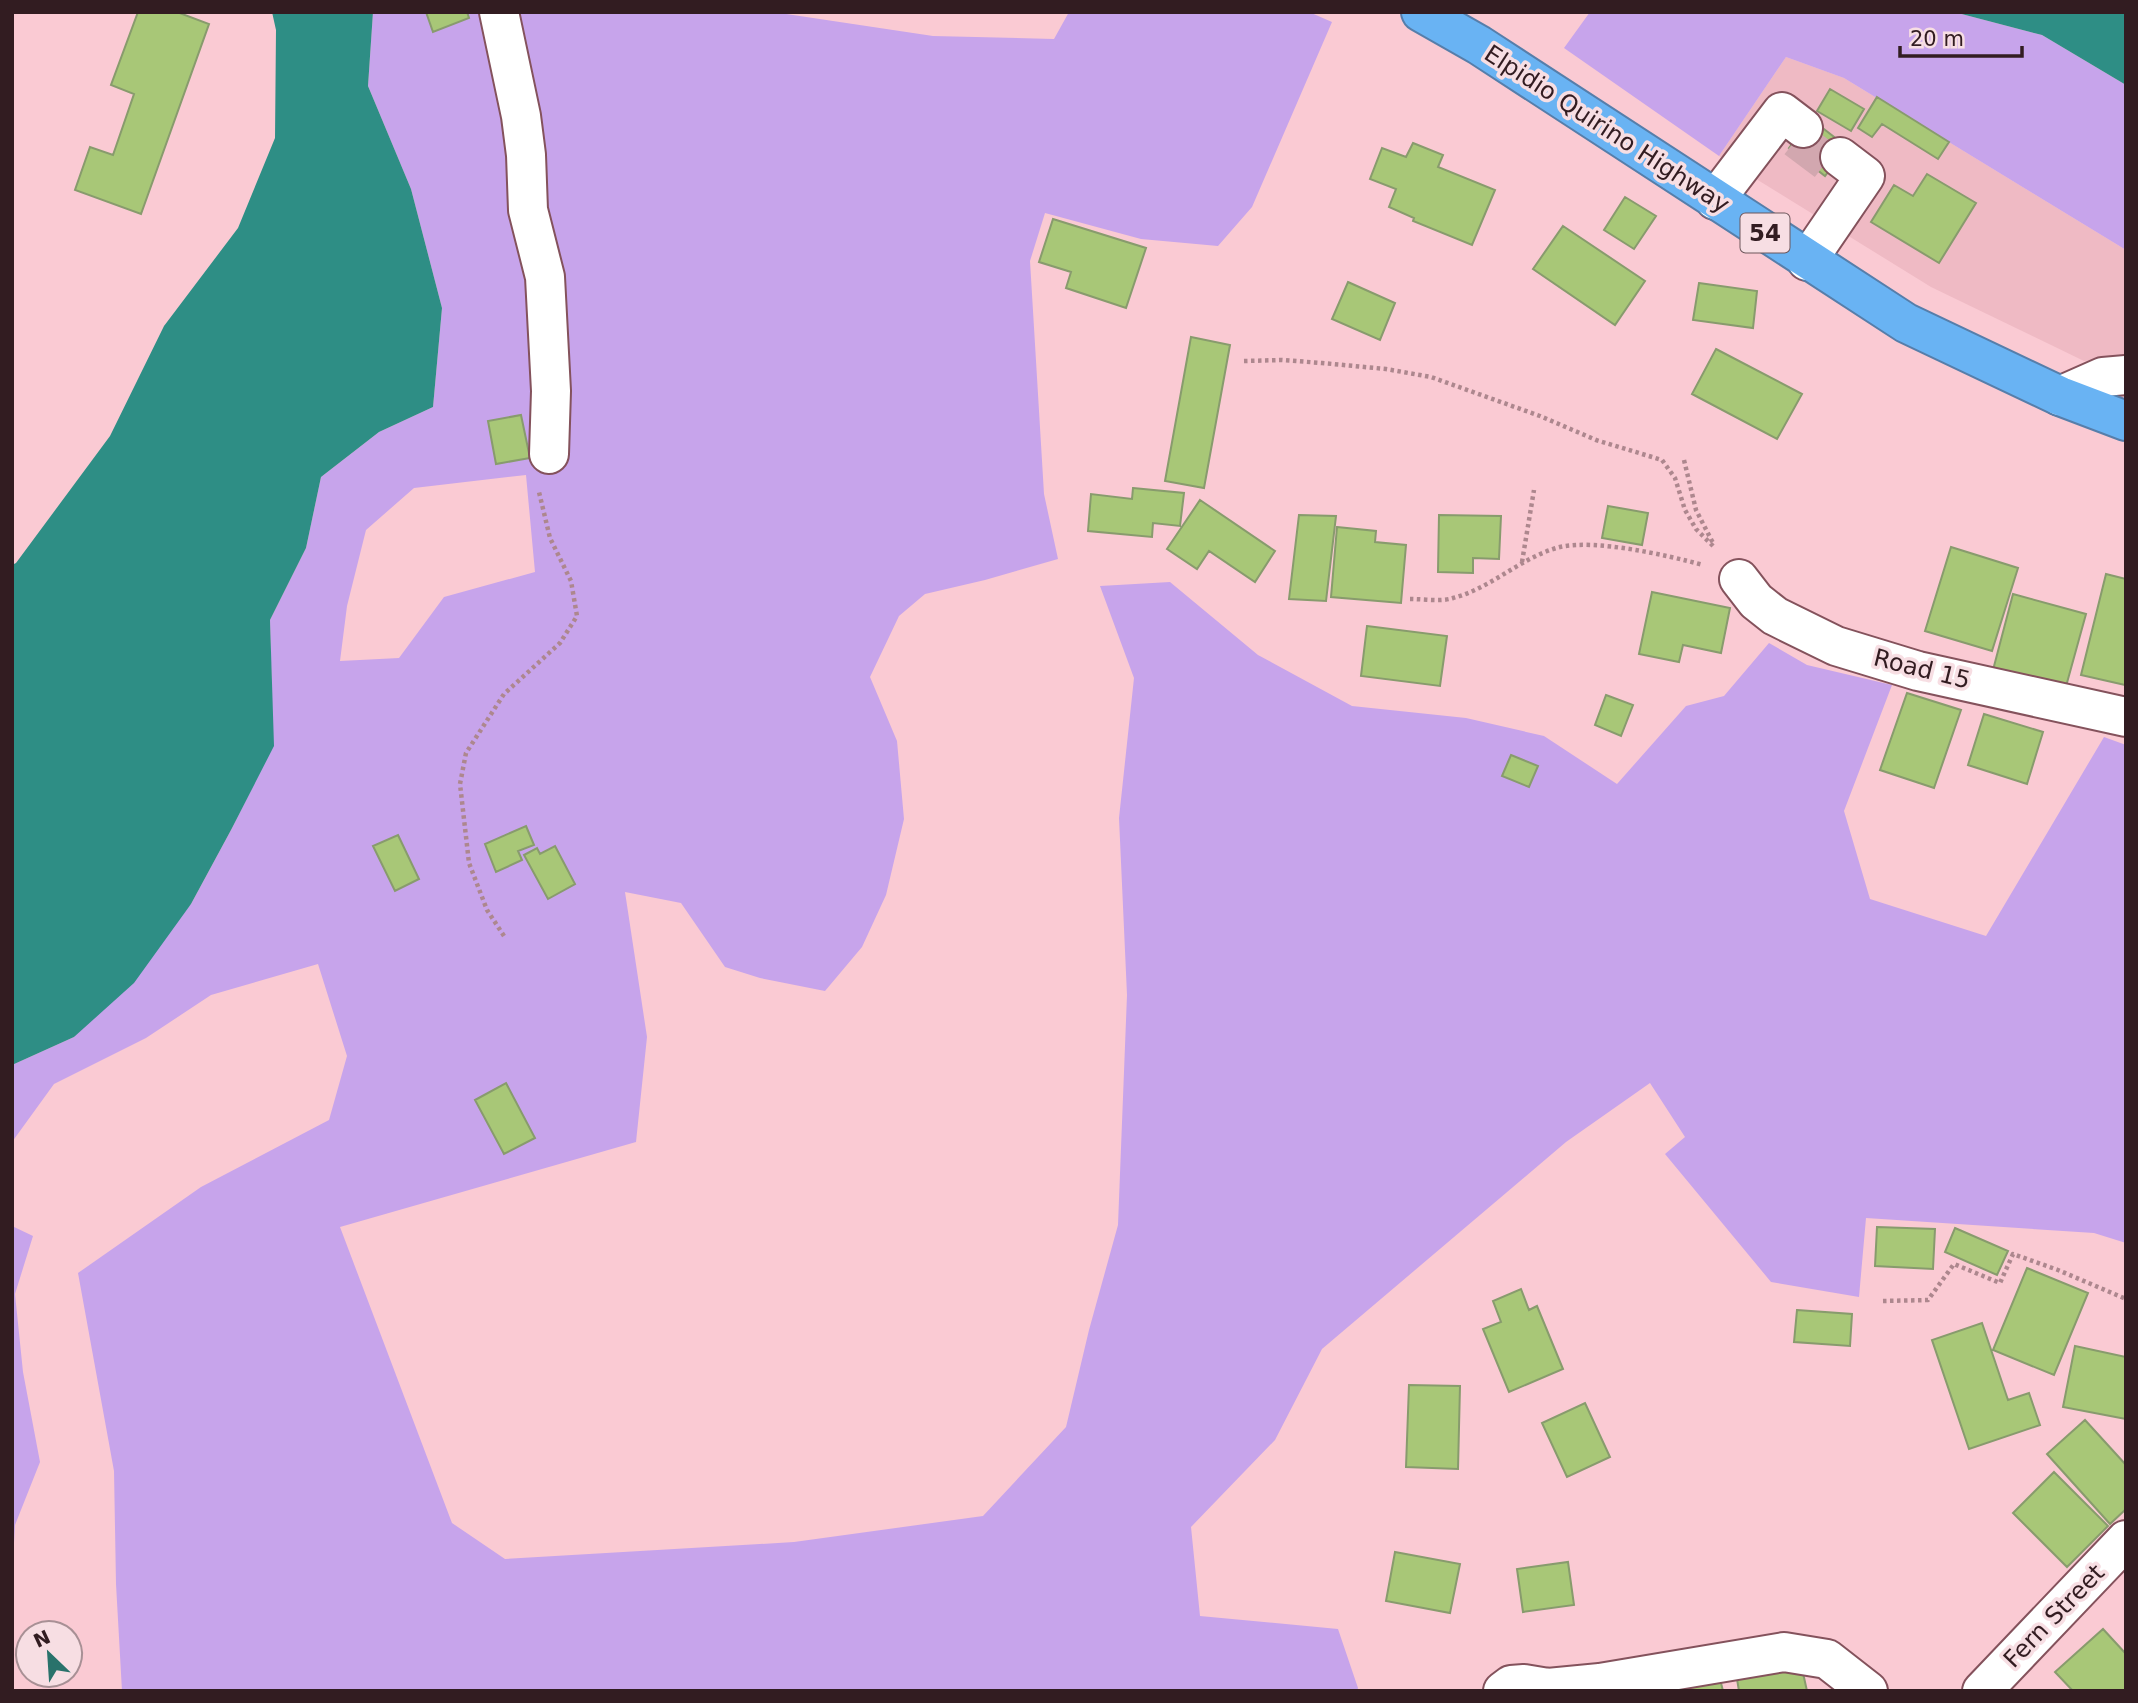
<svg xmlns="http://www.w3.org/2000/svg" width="2138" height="1703" viewBox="0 0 2138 1703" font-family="'DejaVu Sans',sans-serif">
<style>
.built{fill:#efbac4}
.green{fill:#c7a4eb;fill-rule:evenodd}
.water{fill:#2e8e85}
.building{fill:#a8c777;stroke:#889b6d;stroke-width:2}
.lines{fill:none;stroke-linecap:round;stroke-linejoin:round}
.minor-tunnel{stroke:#d2a7af;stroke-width:38;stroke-dasharray:38 19;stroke-linecap:butt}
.minor-casing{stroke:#84525c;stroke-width:42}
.highway-casing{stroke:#567eaa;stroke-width:42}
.path{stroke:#ad878e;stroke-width:4.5;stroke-dasharray:3.5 3.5;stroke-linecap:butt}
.minor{stroke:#fff;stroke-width:38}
.highway{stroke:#69b3f3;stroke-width:38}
.labels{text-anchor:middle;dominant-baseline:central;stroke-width:7;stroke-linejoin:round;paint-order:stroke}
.shield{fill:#f7dee3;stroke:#6d565b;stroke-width:2}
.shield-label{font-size:23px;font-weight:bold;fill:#321c21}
.street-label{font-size:24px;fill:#321c21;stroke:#f7dee3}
</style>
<rect width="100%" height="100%" fill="#facad3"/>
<path class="built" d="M1786 57 1844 78 2126 250V357L2084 361 1931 287 1719 156Z"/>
<path class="green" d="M373 12H773L933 36 1054 39 1069 12H1309L1332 22 1252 207 1218 246 1141 239 1045 213 1030 261 1044 494 1058 559 985 580 925 594 899 616 870 677 897 741 904 819 886 895 862 947 825 991 760 978 725 967 681 903 625 892 647 1037 636 1142 340 1227 452 1523 505 1559 794 1542 983 1516 1066 1427 1089 1330 1118 1225 1127 995 1119 818 1134 678 1100 586 1170 582 1258 655 1352 706 1466 718 1544 736 1617 784 1686 706 1724 696 1769 643 1807 665 1892 685 1844 811 1870 899 1986 936 2104 737 2126 745V1243L2094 1233 1866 1218 1859 1297 1771 1282 1665 1154 1685 1137 1650 1083 1566 1142 1322 1349 1275 1440 1191 1527 1200 1616 1338 1629 1358 1688 1357 1691H122L116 1584 114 1471 78 1273 201 1187 329 1120 347 1056 318 964 211 995 146 1038 54 1084 12 1142V1065L74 1037 191 904 231 830 273 746 270 620 306 548 321 477 379 432 433 407 442 308 411 189 368 86ZM526 475 535 572 444 597 399 658 340 661 347 606 366 530 414 488Z
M1590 12H1954L2042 35 2126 85V250L1844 78 1786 57 1719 156 1564 48Z
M12 1226 33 1236 15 1294 23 1372 40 1462 15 1525 12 1579Z"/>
<path class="water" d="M272 12H373L368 86 411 189 442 308 433 407 379 432 321 477 306 548 270 620 274 746 231 830 191 904 134 983 74 1037 12 1065V565L16 563 110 436 164 326 238 228 275 138 276 30Z
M1954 12H2126V85L2042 35Z"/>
<path class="building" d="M138 12H177L209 24 141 214 75 190 90 147 113 155 134 94 111 85Z
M426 12H467L469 18 433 32Z
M1830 89 1864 109 1851 131 1817 111Z
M1877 97 1949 142 1938 159 1882 124 1872 137 1858 128Z
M1811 119 1847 147 1825 176 1789 148Z
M1413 143 1443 155 1438 167 1495 190 1472 245 1413 221 1414 218 1389 207 1396 189 1370 179 1382 148 1406 157Z
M1927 174 1976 203 1939 263 1871 222 1894 185 1913 196Z
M1625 197 1656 216 1634 249 1604 230Z
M1053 219 1146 248 1126 308 1066 288 1071 272 1039 262Z
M1563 226 1645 281 1615 325 1533 269Z
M1348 282 1395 303 1380 340 1332 319Z
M1699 283 1757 291 1753 328 1693 320Z
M1191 337 1230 345 1204 488 1165 481Z
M1716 349 1802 394 1777 439 1692 394Z
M521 415 530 458 496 464 488 421Z
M1133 488 1184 493 1180 526 1153 523 1152 537 1088 531 1091 494 1132 499Z
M1200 500 1275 551 1255 582 1209 551 1197 569 1167 549Z
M1608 506 1648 513 1642 545 1602 538Z
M1299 515 1336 516 1326 601 1289 599Z
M1439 515 1501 516 1499 559 1473 558V573L1438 572Z
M1337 527 1376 531 1375 542 1406 545 1401 603 1331 597Z
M1951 547 2018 568 1992 651 1925 631Z
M2106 574 2126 579 2125 685 2081 675Z
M1652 592 1730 608 1721 653 1683 645 1679 662 1639 654Z
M2013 594 2086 614 2065 690 1993 670Z
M1367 626 1447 636 1440 686 1361 676Z
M1907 693 1961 710 1934 788 1880 770Z
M1606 695 1633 705 1621 736 1595 725Z
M1984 714 2043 732 2027 784 1968 765Z
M1511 755 1538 766 1529 787 1502 776Z
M526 826 534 845 518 851 522 860 496 872 485 844Z
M398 835 419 879 395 891 373 846Z
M555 846 575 884 548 899 524 855 537 848 540 854Z
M506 1083 535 1138 504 1154 475 1100Z
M1877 1227 1935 1229 1933 1269 1875 1266Z
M1955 1228 2008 1251 1997 1275 1945 1252Z
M2027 1268 2088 1293 2054 1375 1993 1350Z
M1521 1289 1529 1310 1537 1306 1563 1369 1509 1392 1483 1329 1501 1322 1493 1301Z
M1797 1310 1852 1314 1850 1346 1794 1342Z
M1982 1323 2008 1400 2029 1393 2040 1425 1969 1449 1932 1340Z
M2075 1346 2126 1357V1419L2063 1407Z
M1409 1385 1460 1386 1458 1469 1406 1467Z
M1585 1403 1610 1457 1567 1477 1542 1423Z
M2085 1420 2126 1465V1509L2110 1524 2047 1454Z
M2054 1472 2108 1526 2067 1567 2013 1513Z
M1395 1552 1460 1564 1450 1613 1386 1601Z
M1568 1562 1574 1605 1523 1612 1517 1569Z
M2103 1629 2126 1654V1691H2073L2055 1672Z
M1801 1664 1807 1691H1739L1737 1679Z
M1720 1679 1723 1691H1679V1689Z"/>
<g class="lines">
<path class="minor-tunnel" d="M1796 139 1833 167"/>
<defs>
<path id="minor" d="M499 12 521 116 526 155 528 210 545 277 551 391 549 454
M1715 200 1782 112 1803 128
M1807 261 1865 176 1840 157
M2060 396 2103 377 2126 375
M1739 579 1756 601 1775 616 1836 646 1918 671 2126 717
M1503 1691 1511 1685 1524 1684 1548 1688 1600 1683 1784 1652 1827 1659 1868 1691
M1982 1691 2126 1540"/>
<path id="highway" d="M1421 12 1479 45 1906 323 2060 396 2126 421"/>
</defs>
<use href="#minor" class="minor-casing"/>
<use href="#highway" class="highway-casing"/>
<path class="path" d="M1244 361 1282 360 1322 363 1386 369 1431 377 1540 416 1596 440 1662 460 1675 478 1685 510 1696 529 1714 547
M1684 460 1696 510 1714 545
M1522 562 1534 490
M1410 599C1424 599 1441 602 1453 598 1492 588 1521 557 1560 547 1595 539 1667 555 1703 565
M504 936 487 910 469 863 460 784 466 753 504 694 560 643 577 616 571 581 550 538 539 492
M1883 1301 1928 1300 1954 1264 2000 1283 2013 1254 2058 1270 2126 1299"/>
<use href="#minor" class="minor"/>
<use href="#highway" class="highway"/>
</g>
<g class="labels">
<rect class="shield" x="1740.5" y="213.5" width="49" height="39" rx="5"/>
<g class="shield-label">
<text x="1765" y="233">54</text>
</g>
<g class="street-label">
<text transform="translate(1607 129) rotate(33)">Elpidio Quirino Highway</text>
<text transform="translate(1922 669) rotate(14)">Road 15</text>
<text transform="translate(2054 1616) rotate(-46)">Fern Street</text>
</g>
</g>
<rect width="2138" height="1703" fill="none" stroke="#321c21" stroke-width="28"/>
<g transform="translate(49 1654) rotate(335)"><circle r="33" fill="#f7dee3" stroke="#a89095" stroke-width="2"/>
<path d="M0-5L12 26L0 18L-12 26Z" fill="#29726b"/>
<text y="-10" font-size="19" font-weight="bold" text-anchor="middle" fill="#321c21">N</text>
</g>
<path d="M1900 46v10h122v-10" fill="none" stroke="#321c21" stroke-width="3.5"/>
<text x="1910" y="46" font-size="21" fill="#321c21" stroke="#f7dee3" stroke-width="5" paint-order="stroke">20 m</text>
</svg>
